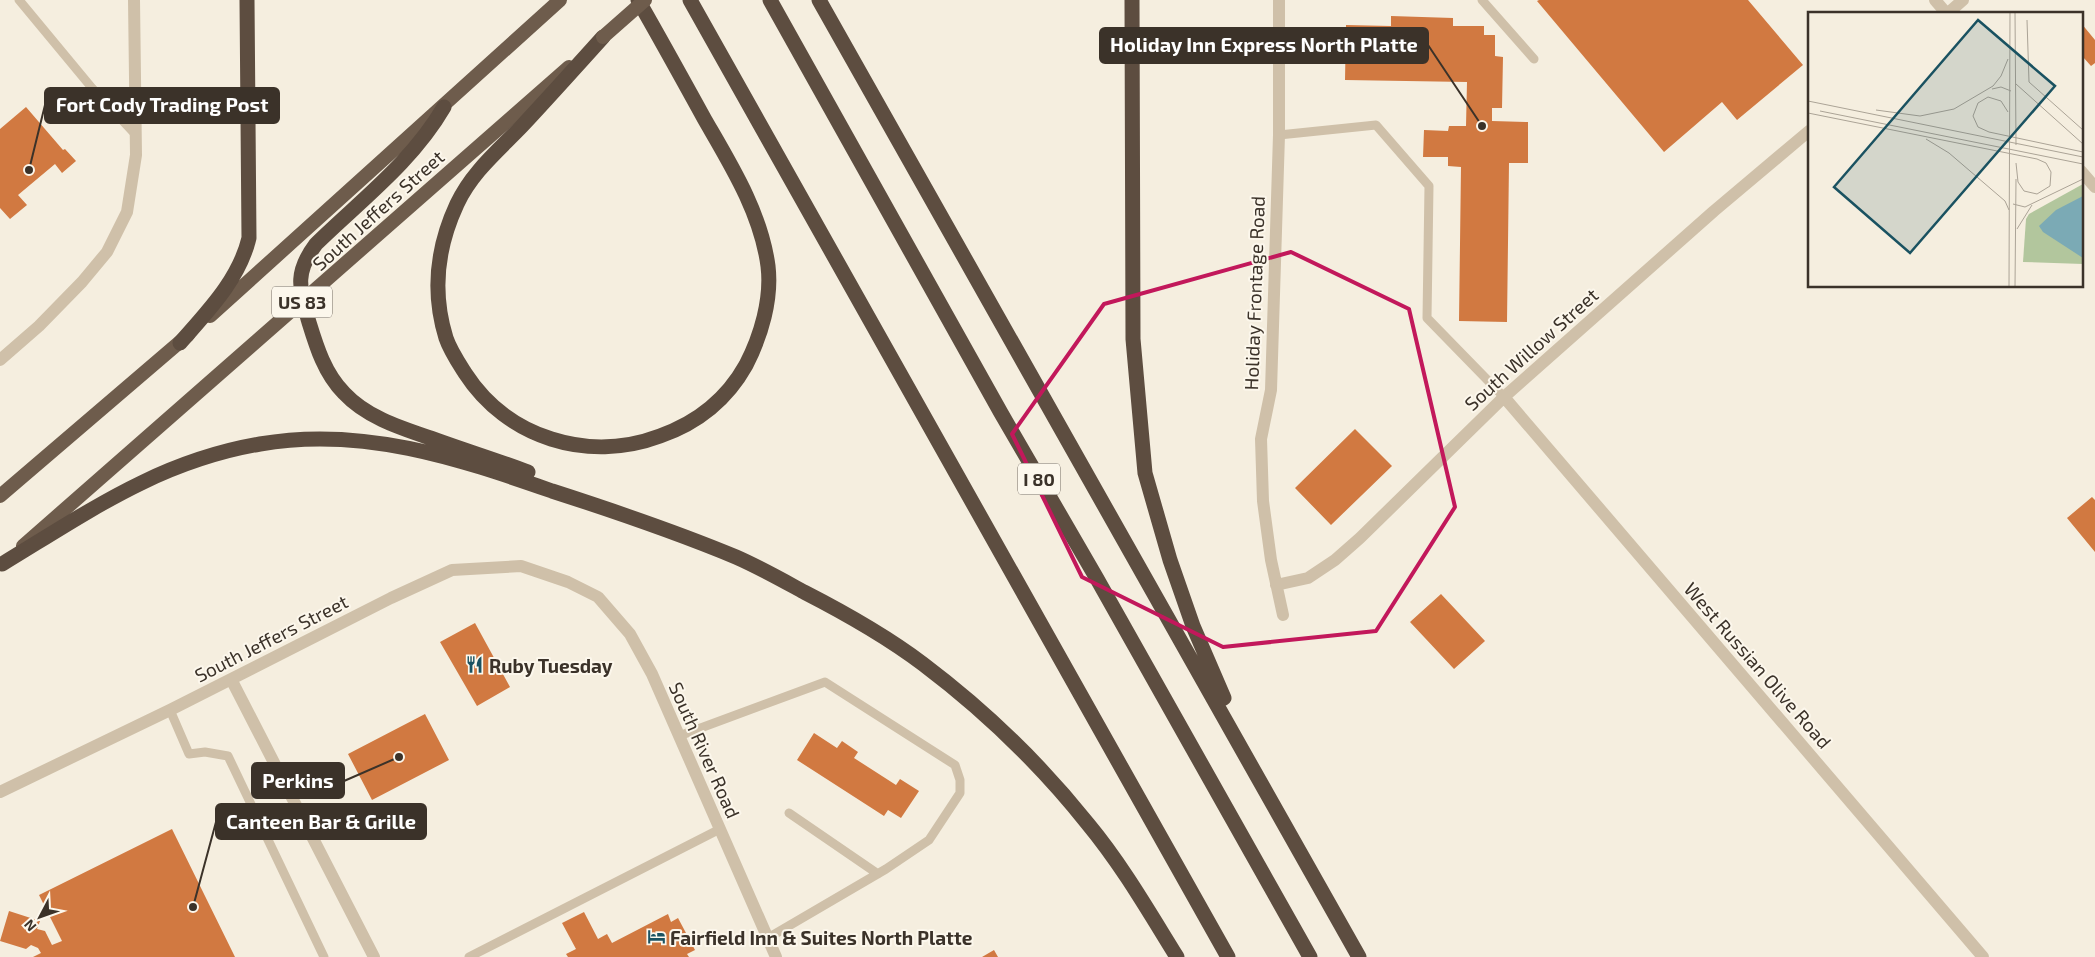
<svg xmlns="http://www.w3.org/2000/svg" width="2095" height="957" viewBox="0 0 2095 957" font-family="'Exo 2',sans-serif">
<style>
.building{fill:#d17941}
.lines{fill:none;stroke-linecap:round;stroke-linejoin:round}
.service{stroke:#cfc0a9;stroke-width:9}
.minor{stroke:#cfc0a9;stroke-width:12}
.tertiary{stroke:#cfc0a9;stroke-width:12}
.trunk{stroke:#6e5c4c;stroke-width:14}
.motorway{stroke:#5d4d40;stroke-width:15}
.trunk-bridge{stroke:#6e5c4c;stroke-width:14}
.marked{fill:none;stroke:#c2185b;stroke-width:4;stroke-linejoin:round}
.labels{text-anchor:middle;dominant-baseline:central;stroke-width:4;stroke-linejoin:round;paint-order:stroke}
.shield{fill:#fcf7ec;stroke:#756d64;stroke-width:1}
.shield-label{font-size:18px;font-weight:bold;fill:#3b3229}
.street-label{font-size:19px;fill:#3b3229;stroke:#fcf7ec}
.poi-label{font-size:19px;font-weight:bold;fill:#3b3229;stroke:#fcf7ec;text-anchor:start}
.inset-road{fill:none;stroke:#aba396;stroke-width:1}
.view{fill:#1a5261;fill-opacity:0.15;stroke:#1a5261;stroke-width:2.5}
.inset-edge{fill:none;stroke:#3b3229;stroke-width:2.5}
.leader{fill:none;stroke:#3b3229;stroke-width:2}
.callout-dot{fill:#3b3229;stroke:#fcf7ec;stroke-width:2}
.callout{fill:#3b3229;stroke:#3b3229;stroke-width:2}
.callout-label{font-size:20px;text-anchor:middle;font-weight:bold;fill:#fff}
</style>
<rect width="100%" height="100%" fill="#f5eedf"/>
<path class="building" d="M1539 0H1748L1803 65 1737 120 1722 102 1664 152 1537 1Z
M1391 16 1453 18V26H1484V35H1495V56L1503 57 1502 108H1492V121L1528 122V163H1509L1507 322 1459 321 1461 167 1448 166V157H1423L1424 130 1448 131 1449 126H1466L1467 82 1345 80 1346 25 1391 26Z
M2081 23 2095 40V63L2091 66 2083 57 2081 58Z
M26 107 63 150 65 149 76 161 62 173 55 164 18 195 27 205 10 219 0 208V129Z
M1355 429 1392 466 1331 525 1295 488Z
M2092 497 2095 500V552L2067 518Z
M1441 594 1485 641 1454 669 1410 622Z
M475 623 510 687 477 706 440 642Z
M425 714 449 760 372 800 348 754Z
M814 733 837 748 842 741 858 752 854 758 896 785 900 779 919 791 901 818 888 810 884 816 797 760Z
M172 829 235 957H33L41 953 38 948 31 945 26 949 0 941 9 911 40 921 37 929 45 931 52 945 62 941 39 895Z
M584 912 598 939 607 934 612 943 668 914 671 922 678 918 695 950 687 954 689 957H568L566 954 576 949 562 923Z
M994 950 998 957H982Z"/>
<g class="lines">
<path class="service" d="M19 0 92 88 135 134
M1482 0 1534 59
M1279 135 1376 125 1429 186 1427 318 1504 397
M170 710 189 754 205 752 228 756 324 957
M679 736 825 682 955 765 960 780V793L929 840 886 869 768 938
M789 813 878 874
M469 957 720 829"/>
<path class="minor" d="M1279 0V135L1271 390 1261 439 1263 501 1271 560 1283 615
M1935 0 1947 14
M1947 14 1963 0
M2081 171 2095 187
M1504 397 1983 957
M1276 585 1308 578 1335 560 1360 538 1504 397 1714 211 1809 131
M231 679 374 957
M0 792 170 710 391 598 452 570 521 566 568 582 598 597 630 634 652 674 776 957"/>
<path class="tertiary" d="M0 360 39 326 82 282 107 252 127 212 136 155 134 0"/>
<path class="trunk" d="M210 316 560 0
M0 496 188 335
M23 546 569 67"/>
<path class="motorway" d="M690 0 1228 957
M770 0 1001 413 1096 577 1310 957
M819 0 1359 957
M1132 0 1133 339 1145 473 1170 560 1193 626 1224 698
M603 37C576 67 549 97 522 126 498 151 472 172 457 204 437 247 432 293 446 338 450 350 458 362 465 373 507 438 588 463 660 436 697 423 727 399 746 365 761 336 772 299 768 266 761 213 731 165 705 120 683 80 661 40 638 0
M444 107C412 162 361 200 316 244 295 272 299 286 308 319 316 345 324 373 344 393 369 420 408 430 442 442 470 452 499 461 528 472
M180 343C207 312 239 280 249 238L247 0
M2 564C88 512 159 461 260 444 362 426 457 458 552 491 614 511 676 532 736 557 759 567 782 580 804 592 845 613 886 636 923 664 984 710 1041 765 1088 824 1122 865 1149 912 1177 957"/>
<path class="trunk-bridge" d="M603 37 645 0"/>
</g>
<path class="marked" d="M1291 252 1409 309 1455 507 1376 631 1223 647 1082 577 1012 434 1104 304Z"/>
<defs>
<symbol id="restaurant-bare" viewBox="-9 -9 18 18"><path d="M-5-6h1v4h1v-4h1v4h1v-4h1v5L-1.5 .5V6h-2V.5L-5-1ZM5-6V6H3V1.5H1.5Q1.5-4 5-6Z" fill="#1a5261" stroke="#fcf7ec" stroke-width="2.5" paint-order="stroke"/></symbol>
<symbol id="hotel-bare" viewBox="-9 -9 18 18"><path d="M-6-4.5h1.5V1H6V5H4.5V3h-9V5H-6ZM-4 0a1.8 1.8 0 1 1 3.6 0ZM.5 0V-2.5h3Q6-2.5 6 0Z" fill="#1a5261" stroke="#fcf7ec" stroke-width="2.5" paint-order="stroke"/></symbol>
</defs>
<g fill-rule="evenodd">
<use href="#restaurant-bare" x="462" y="652" width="25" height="25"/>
<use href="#hotel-bare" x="644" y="924" width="25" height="25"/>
</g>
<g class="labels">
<g class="shield">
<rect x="272" y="286.5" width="60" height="31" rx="4"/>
<rect x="1018" y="463.5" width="42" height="31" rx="4"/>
</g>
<g class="shield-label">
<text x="302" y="302">US 83</text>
<text x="1039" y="479">I 80</text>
</g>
<g class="street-label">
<text transform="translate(378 210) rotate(-42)">South Jeffers Street</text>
<text transform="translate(1254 293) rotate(-88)">Holiday Frontage Road</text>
<text transform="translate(1531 349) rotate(-42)">South Willow Street</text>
<text transform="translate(271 638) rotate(-27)">South Jeffers Street</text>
<text transform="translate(1758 665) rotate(49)">West Russian Olive Road</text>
<text transform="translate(705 750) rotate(66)">South River Road</text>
</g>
<g class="poi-label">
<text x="489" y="665">Ruby Tuesday</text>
<text x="670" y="937">Fairfield Inn &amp; Suites North Platte</text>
</g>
</g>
<g transform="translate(1808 12)">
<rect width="275" height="275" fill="#f5eedf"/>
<path d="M275 172V252L215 250 218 207 221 202Z" fill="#b2c69d"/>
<path d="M275 184V246L235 220 231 214 248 198Z" fill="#7baab5"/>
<path class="inset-road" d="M207 0 208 133M219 8 221 70 275 118M208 72 275 132M184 77 193 75 203 79M0 89 275 145M68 98 112 104 146 97 185 74 193 64 200 47M12 99 275 152M200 100 193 89 180 85 170 91 165 104 170 115 181 120 275 140M0 101 229 147 238 151 243 160 242 174 229 182 216 179 210 170 208 151M118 127 141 141 197 189 201 198M205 192 217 195 275 167M209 217 224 193M201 275 202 0M207 275 208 167"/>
<path class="view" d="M170 8 247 74 102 241 26 175Z"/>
<rect width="275" height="275" class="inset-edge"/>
</g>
<path class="leader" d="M1482 126L1428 45M29 170L45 105M399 757L344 781M193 907L216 822"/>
<g class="callout-dot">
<circle cx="1482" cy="126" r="5"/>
<circle cx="29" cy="170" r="5"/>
<circle cx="399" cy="757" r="5"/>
<circle cx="193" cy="907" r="5"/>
</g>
<g class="callout">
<rect x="1100" y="28" width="328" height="35" rx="5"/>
<rect x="45" y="88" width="234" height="35" rx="5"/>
<rect x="252" y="763" width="92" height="35" rx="5"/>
<rect x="216" y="804" width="210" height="35" rx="5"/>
</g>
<g class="callout-label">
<text x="1264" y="52">Holiday Inn Express North Platte</text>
<text x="162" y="112">Fort Cody Trading Post</text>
<text x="298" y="788">Perkins</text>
<text x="321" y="829">Canteen Bar &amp; Grille</text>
</g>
<g transform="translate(40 917) rotate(229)" stroke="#fcf7ec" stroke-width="4" paint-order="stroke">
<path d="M0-4L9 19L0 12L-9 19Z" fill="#3b3229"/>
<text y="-8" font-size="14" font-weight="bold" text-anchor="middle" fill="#3b3229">N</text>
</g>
</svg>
